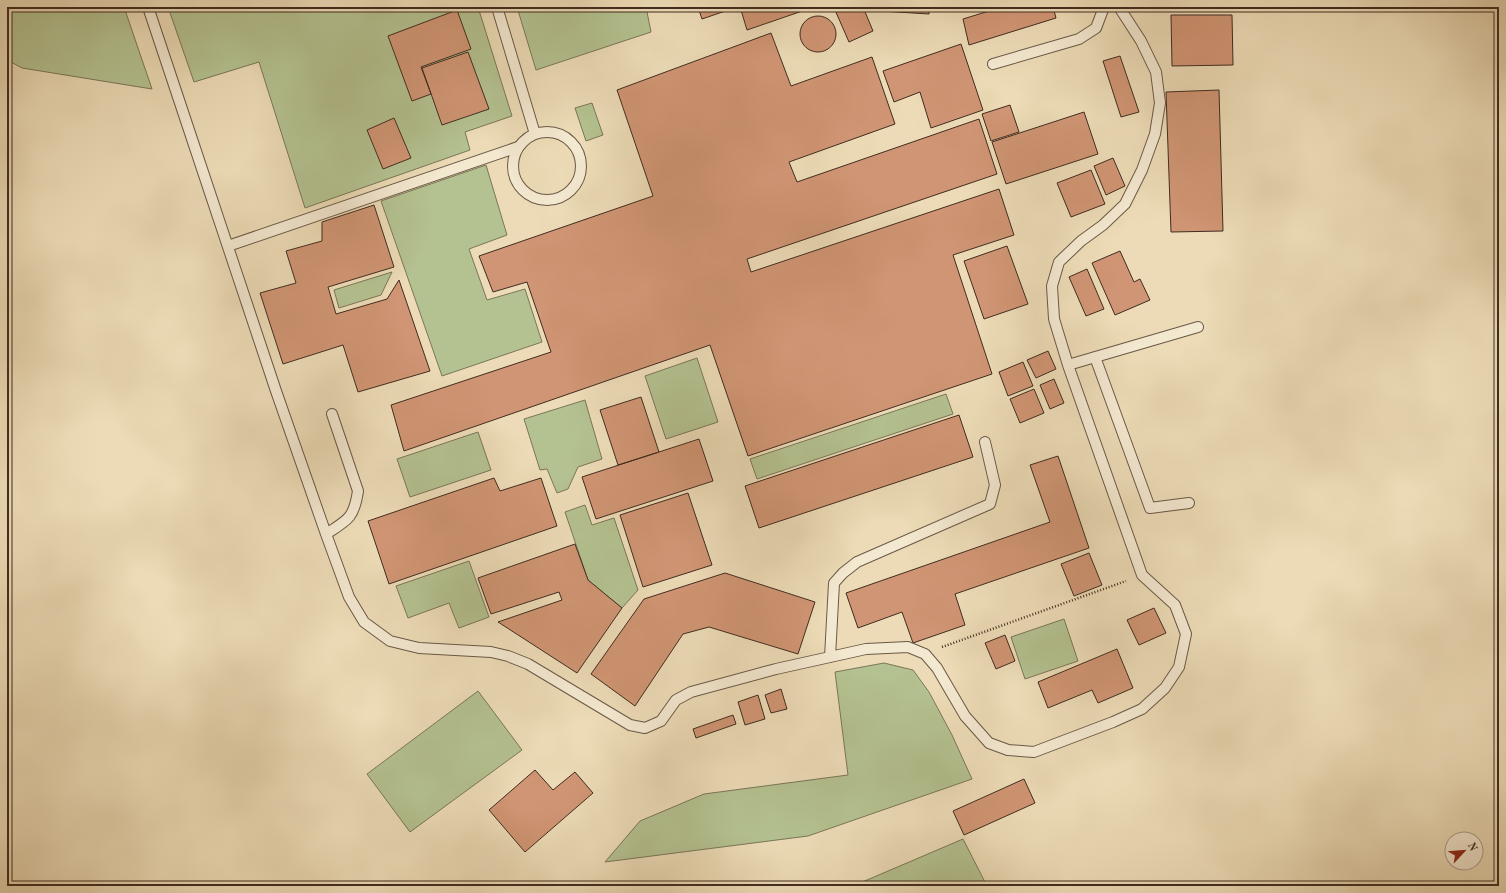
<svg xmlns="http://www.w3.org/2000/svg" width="1506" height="893" viewBox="0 0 1506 893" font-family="'Old Standard TT',serif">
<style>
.green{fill:#b4c190;stroke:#7a7658}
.building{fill:#d09574;stroke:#402c20}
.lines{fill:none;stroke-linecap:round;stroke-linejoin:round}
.lane-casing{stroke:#6b5846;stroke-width:12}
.path{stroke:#402c20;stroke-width:2.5;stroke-dasharray:1 2;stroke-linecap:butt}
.lane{stroke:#f3e8d0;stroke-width:10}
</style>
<rect width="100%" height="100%" fill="#ecdbb6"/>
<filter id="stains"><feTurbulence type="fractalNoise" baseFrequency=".005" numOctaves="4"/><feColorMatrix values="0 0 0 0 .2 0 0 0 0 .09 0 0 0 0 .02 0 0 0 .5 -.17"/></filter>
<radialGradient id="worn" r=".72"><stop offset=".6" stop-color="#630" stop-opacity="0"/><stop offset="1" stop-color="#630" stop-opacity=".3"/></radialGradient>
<path class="green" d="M7 7H124L152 89 22 68 7 60Z
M168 7H478L512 116 465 132 470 150 305 208 259 62 194 82Z
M517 7H646L651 32 536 70Z
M592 103 603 135 586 141 575 108Z
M486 165 507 235 469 249 487 300 525 289 542 342 442 376 381 201Z
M392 272 381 295 339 308 334 290Z
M697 358 718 422 666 439 645 376Z
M946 394 953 414 757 479 750 459Z
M585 400 602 459 578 467 568 489 557 493 547 469 540 470 524 419Z
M478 432 491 470 410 497 397 459Z
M585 505 592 525 614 518 638 590 622 608 588 580 565 512Z
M469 561 489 617 459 628 449 603 408 618 396 586Z
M1064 619 1078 661 1025 679 1011 637Z
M884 663 913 670 929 692 952 735 972 779 808 836 605 862 640 821 704 794 848 775 835 672Z
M478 691 522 750 410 832 367 774Z
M963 839 987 886H853Z"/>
<path class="building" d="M698 7H737L702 19Z
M750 7H811V8L747 30 741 10Z
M841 7H863L873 31 849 42 835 10Z
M881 7H929V14L881 11Z
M1002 7H1053L1056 18 969 45 963 19Z
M1142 7H1214L1142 8Z
M457 10 471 49 421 67 431 94 412 101 388 36Z
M1171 15H1232L1233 65 1172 66Z
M800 34a18 18 0 1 1 36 0a18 18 0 1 1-36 0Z
M771 33 791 86 872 57 895 124 789 162 797 182 979 119 997 174 747 259 751 272 999 189 1014 235 953 255 992 374 748 456 710 345 404 451 391 405 551 352 527 282 493 292 479 256 653 196 617 90Z
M961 44 983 110 931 128 920 92 894 102 883 71Z
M468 52 489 109 442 125 422 68Z
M1120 56 1139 112 1121 117 1103 61Z
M1219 90 1223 231 1171 232 1166 92Z
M1010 105 1019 132 991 141 982 114Z
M1084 112 1098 154 1006 184 992 142Z
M394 118 411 158 383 169 367 130Z
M1113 158 1125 186 1106 195 1094 166Z
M1091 170 1105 204 1071 217 1057 183Z
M374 205 394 267 328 287 336 314 387 299 399 280 430 371 358 392 343 345 283 364 260 293 296 283 286 251 322 241V222Z
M1007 246 1028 304 984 319 964 261Z
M1120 251 1134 282 1140 279 1150 300 1115 315 1092 263Z
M1087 269 1104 309 1086 316 1069 277Z
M1048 351 1056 369 1036 378 1027 360Z
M1023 362 1033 386 1008 396 999 372Z
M1054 379 1064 403 1050 409 1040 385Z
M1034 389 1044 413 1020 423 1010 399Z
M641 397 659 452 618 465 600 410Z
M959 415 973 457 759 528 745 486Z
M699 439 713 481 596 519 582 477Z
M1058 456 1089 548 955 594 965 625 913 643 902 612 858 628 846 593 1050 522 1030 465Z
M494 478 500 491 541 478 557 526 389 584 368 521Z
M688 493 712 565 643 587 620 515Z
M575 544 588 580 622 608 577 673 498 622 562 600 559 592 491 614 478 578Z
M1089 553 1102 585 1074 596 1061 564Z
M725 573 815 602 798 654 709 627 683 634 635 706 591 674 644 599Z
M1154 608 1166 633 1139 645 1127 620Z
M1005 635 1015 661 996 669 985 643Z
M1117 649 1133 688 1098 703 1092 690 1048 708 1038 682Z
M781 689 787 709 771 713 765 695Z
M758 695 765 719 745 725 738 702Z
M733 715 736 724 696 738 693 729Z
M535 770 553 790 575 772 593 793 525 852 489 810Z
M1024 779 1035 803 964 835 953 811Z"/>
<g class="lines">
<defs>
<path id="lane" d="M148 7 276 391 326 534 349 597 364 622 390 641 419 648 491 652 508 656 528 664 630 725 645 728 661 721 676 700 691 692 776 669 866 649 908 647 925 654 937 668 965 716 989 743 1008 750 1034 752 1113 722 1142 709 1165 688 1179 667 1186 634 1175 605 1142 575 1068 365 1054 319 1052 286 1059 262 1081 241 1103 225 1125 204 1142 170 1155 134 1160 103 1156 72 1141 41 1119 7
M497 7 535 134
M993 64 1079 39 1096 28 1104 7
M513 166a34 34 0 1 1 68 0a34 34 0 1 1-68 0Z
M228 246 518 147
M1095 357 1150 508 1189 503
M1068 365 1198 327
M326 534C348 520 354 518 358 491L332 414
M830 657 834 583 843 573 857 562 990 504 995 485 985 442"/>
</defs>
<use href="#lane" class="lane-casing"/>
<path class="path" d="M942 647 1126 581"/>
<use href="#lane" class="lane"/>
</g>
<rect width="1506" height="893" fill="none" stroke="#ecdbb6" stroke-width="24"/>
<rect x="8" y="8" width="1490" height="877" fill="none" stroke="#402c20" stroke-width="2"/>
<rect x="12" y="12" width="1482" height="869" fill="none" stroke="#402c20"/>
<g transform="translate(1464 851) rotate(64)"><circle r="19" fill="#f3e8d0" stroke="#ab9d8a"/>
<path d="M0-3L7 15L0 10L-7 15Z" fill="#8f2418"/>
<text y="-6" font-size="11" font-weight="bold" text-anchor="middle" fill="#402c20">N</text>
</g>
<rect width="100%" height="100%" filter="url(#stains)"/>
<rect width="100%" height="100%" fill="url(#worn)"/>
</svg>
